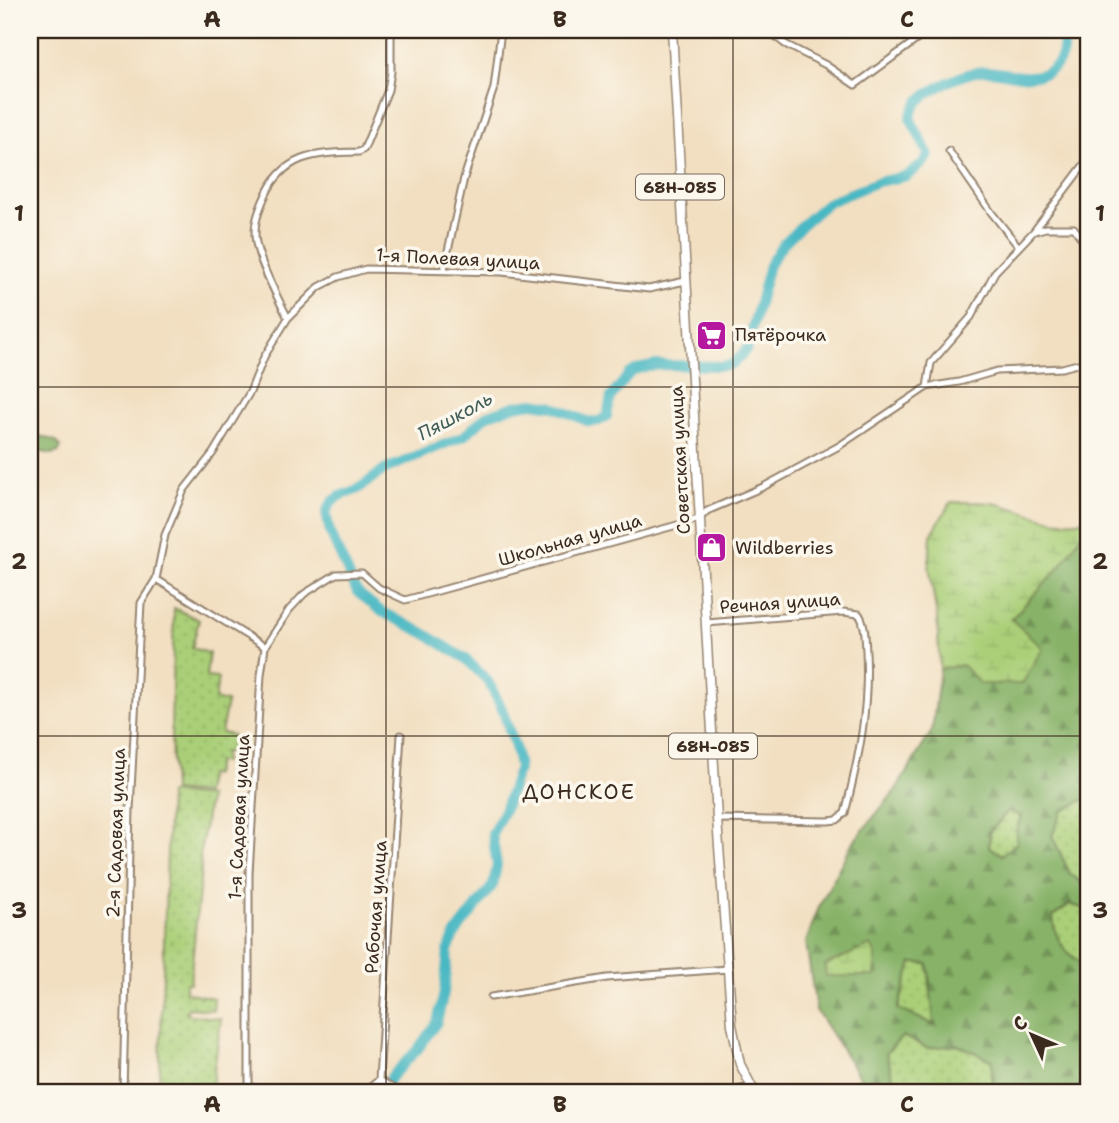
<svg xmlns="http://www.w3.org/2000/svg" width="1119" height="1123" viewBox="0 0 1119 1123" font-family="'Shantell Sans',sans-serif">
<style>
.grass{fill:url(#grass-dots);stroke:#727c4b;stroke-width:2}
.forest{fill:url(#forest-firs);stroke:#616e43;stroke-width:2;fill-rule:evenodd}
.wetland{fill:url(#wetland-marsh);stroke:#727c4b;stroke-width:2}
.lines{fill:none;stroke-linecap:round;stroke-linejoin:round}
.river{stroke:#4ab8c3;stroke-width:10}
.street-casing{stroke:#968470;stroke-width:9}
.primary-casing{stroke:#968470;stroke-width:11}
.street{stroke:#fff;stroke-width:5}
.primary{stroke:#fff;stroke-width:8}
.grid{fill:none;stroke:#3b2a1e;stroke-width:2;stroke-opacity:0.55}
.labels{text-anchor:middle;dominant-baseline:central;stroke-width:7;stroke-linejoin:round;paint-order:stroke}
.shield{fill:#fbf7ec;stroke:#75685c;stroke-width:2}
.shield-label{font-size:16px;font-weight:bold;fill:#3b2a1e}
.street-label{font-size:18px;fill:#3b2a1e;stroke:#fbf7ec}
.poi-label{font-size:18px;fill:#3b2a1e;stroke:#fbf7ec;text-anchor:start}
.water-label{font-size:19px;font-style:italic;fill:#405c58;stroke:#fbf7ec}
.quarter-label{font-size:21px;letter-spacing:2px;fill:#3b2a1e;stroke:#fbf7ec}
.neatline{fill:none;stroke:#3b2a1e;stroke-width:2.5}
.grid-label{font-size:23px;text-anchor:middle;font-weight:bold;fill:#3b2a1e}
</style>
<defs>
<pattern id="grass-dots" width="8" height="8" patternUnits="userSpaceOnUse" patternTransform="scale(1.75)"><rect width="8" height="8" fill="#aacf78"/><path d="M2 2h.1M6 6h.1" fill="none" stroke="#93b267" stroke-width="1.8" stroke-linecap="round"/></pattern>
<pattern id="forest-firs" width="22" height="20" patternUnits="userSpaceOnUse" patternTransform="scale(1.75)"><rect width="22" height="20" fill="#87b268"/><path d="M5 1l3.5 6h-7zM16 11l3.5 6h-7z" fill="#709155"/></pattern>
<pattern id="wetland-marsh" width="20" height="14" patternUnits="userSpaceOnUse" patternTransform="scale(1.75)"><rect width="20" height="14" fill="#aacf78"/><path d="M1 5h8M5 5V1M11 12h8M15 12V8" fill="none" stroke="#93b267"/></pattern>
</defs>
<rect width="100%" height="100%" fill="#fbf7ec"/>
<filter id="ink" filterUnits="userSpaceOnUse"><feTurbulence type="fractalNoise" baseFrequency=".0143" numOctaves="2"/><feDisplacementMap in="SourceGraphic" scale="14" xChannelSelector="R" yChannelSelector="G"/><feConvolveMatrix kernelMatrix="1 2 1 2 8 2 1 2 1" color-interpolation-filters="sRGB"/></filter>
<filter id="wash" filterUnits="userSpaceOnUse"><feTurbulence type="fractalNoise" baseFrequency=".00686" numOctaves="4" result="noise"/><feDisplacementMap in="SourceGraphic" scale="28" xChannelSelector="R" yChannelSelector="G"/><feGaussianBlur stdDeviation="1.57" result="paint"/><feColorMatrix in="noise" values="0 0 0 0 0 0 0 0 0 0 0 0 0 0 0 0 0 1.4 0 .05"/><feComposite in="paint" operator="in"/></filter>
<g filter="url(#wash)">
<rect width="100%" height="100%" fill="#f2dfc1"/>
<path class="grass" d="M174 608 199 620 192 648 209 653 206 677 218 678 215 700 227 702 221 733 233 735 231 752H224V762H217L214 775H208L205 794 173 791 171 733Z
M169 793 209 797 200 854 201 870 190 983H186L185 992 214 998 213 1010 188 1008 186 1014 221 1019 211 1093H159Z
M1089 797V888L1070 874 1052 836 1062 811Z
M1008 811 1021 816 1016 831 1017 843 1002 855 989 847 990 832Z
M1070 904 1089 910V960L1086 967C1066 953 1054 941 1053 916Z
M912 962 928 963 935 1025 898 1009Z
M903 1036 927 1048 958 1045 992 1060 993 1093H897L886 1053Z"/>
<path class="forest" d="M30 433 56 441 61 447 59 452 51 454 30 449Z
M1089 523V797L1062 811 1052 836 1070 874 1089 888V910L1070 904 1053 916C1054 941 1066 953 1086 967L1089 960V1093H993L992 1060 958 1045 927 1048 903 1036 886 1053 897 1093H870L816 1010 806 942 819 907 851 845 895 791 932 731 940 669 962 665 1011 619 1060 567ZM1008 811 1021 816 1016 831 1017 843 1002 855 989 847 990 832ZM912 963 928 964 934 1025 898 1009Z"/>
<path class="wetland" d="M951 502C964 502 978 502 991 503 1022 507 1057 530 1089 518V523L1060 567 1011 619 1043 648 1022 684H981L962 665 940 669 937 617 929 566 931 535Z
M871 945 876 954 875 976H826L825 965Z"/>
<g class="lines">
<path class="river" d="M382 1093 391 1077 418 1049 437 1022 444 993 448 950 456 933 493 885 497 865 492 834 505 808 519 767 515 747 502 709 488 681 466 659 424 633 382 612 357 592 330 533 326 512 332 502 340 496 358 489 384 470 464 436 486 416 514 406 533 403 552 406 589 422 599 421 607 416 611 397 629 374 637 369 657 365 724 366 733 364 747 349 769 265 782 245 804 223 827 203 877 182 907 176 923 163 929 155 910 118C912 111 915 105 920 100 933 88 967 71 984 71 997 70 1009 75 1022 76 1052 78 1072 59 1059 30"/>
</g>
</g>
<g filter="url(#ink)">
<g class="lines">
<defs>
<path id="street" d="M767 30 785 44 826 65 855 85 930 30
M949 151 991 212 1018 246
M1034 231 1046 228H1074L1089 249
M444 269 464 178 494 88 501 30
M288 318C279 301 259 261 256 243 253 227 257 216 263 201 282 154 314 153 359 152L364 149 388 90 391 72V30
M927 387 959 382 997 371 1062 368 1089 361
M156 579 265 647
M706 623 843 612 859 614C866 625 865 639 866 651 869 709 859 758 845 813L837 820 828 821 717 819
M491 997 607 978 728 969
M379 1080 401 735
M379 1080 401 1093
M123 1093 130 809 141 603 156 579 165 535 184 490 213 453 250 392 264 357 288 318 319 287 338 277 366 269 502 272 649 289 685 281
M249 1093V873L261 675 265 647 289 610 304 594 336 574 362 573 379 588 405 600 699 519 707 511 763 487 839 446 927 387 931 363 971 317 995 272 1034 231 1089 158
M363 1093 379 1080
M724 1093 750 1087"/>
<path id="primary" d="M672 30 717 819 732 1025 740 1064 755 1093"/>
</defs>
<use href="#street" class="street-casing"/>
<use href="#primary" class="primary-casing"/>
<use href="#street" class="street"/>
<use href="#primary" class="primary"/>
</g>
</g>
<path class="grid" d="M386 30V1093M733 30V1093M30 387H1089M30 736H1089"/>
<defs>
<symbol id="supermarket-square" viewBox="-11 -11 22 22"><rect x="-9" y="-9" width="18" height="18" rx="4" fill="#b5179e" stroke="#fbf7ec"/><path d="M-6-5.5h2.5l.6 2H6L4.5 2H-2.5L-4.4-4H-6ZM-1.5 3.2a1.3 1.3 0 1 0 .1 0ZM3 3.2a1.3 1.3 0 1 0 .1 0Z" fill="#fff"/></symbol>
<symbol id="shop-square" viewBox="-11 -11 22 22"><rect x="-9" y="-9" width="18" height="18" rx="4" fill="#b5179e" stroke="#fbf7ec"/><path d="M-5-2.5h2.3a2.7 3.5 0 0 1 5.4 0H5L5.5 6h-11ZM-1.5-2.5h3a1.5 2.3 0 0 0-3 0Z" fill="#fff"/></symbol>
</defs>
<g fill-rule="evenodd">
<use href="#supermarket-square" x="694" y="318" width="35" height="35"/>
<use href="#shop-square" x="694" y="530" width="35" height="35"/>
</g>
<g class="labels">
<g class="shield">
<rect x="636" y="174.5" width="88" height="25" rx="5"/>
<rect x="669" y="733.5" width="88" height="25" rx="5"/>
</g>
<g class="shield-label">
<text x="680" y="187">68Н-085</text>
<text x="713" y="746">68Н-085</text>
</g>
<g class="street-label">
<text transform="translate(458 259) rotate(3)">1-я Полевая улица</text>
<text transform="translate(680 460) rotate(-93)">Советская улица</text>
<text transform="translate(570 540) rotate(-16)">Школьная улица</text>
<text transform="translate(780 603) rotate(-4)">Речная улица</text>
<text transform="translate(239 817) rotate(-87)">1-я Садовая улица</text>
<text transform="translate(116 833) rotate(-88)">2-я Садовая улица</text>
<text transform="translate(376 907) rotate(-86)">Рабочая улица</text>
</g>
<g class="poi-label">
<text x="735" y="335">Пятёрочка</text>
<text x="735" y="548">Wildberries</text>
</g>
<g class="water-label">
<text transform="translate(455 416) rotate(-28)">Пяшколь</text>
</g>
<g class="quarter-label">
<text x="579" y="792">ДОНСКОЕ</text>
</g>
</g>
<rect width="1119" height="1123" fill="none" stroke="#fbf7ec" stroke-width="77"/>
<g transform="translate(1032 1035) rotate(314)" stroke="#fbf7ec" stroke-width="5" paint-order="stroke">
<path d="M0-5L12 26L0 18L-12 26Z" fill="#3b2a1e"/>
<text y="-10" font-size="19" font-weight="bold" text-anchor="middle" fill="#3b2a1e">С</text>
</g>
<rect x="38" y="38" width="1042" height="1046" class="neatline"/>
<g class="grid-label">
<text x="212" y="27">A</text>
<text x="560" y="27">B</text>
<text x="907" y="27">C</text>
<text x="19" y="221">1</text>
<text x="1100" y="221">1</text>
<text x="19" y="569">2</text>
<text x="1100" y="569">2</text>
<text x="19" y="918">3</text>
<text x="1100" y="918">3</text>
<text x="212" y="1112">A</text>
<text x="560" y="1112">B</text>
<text x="907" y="1112">C</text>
</g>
</svg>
